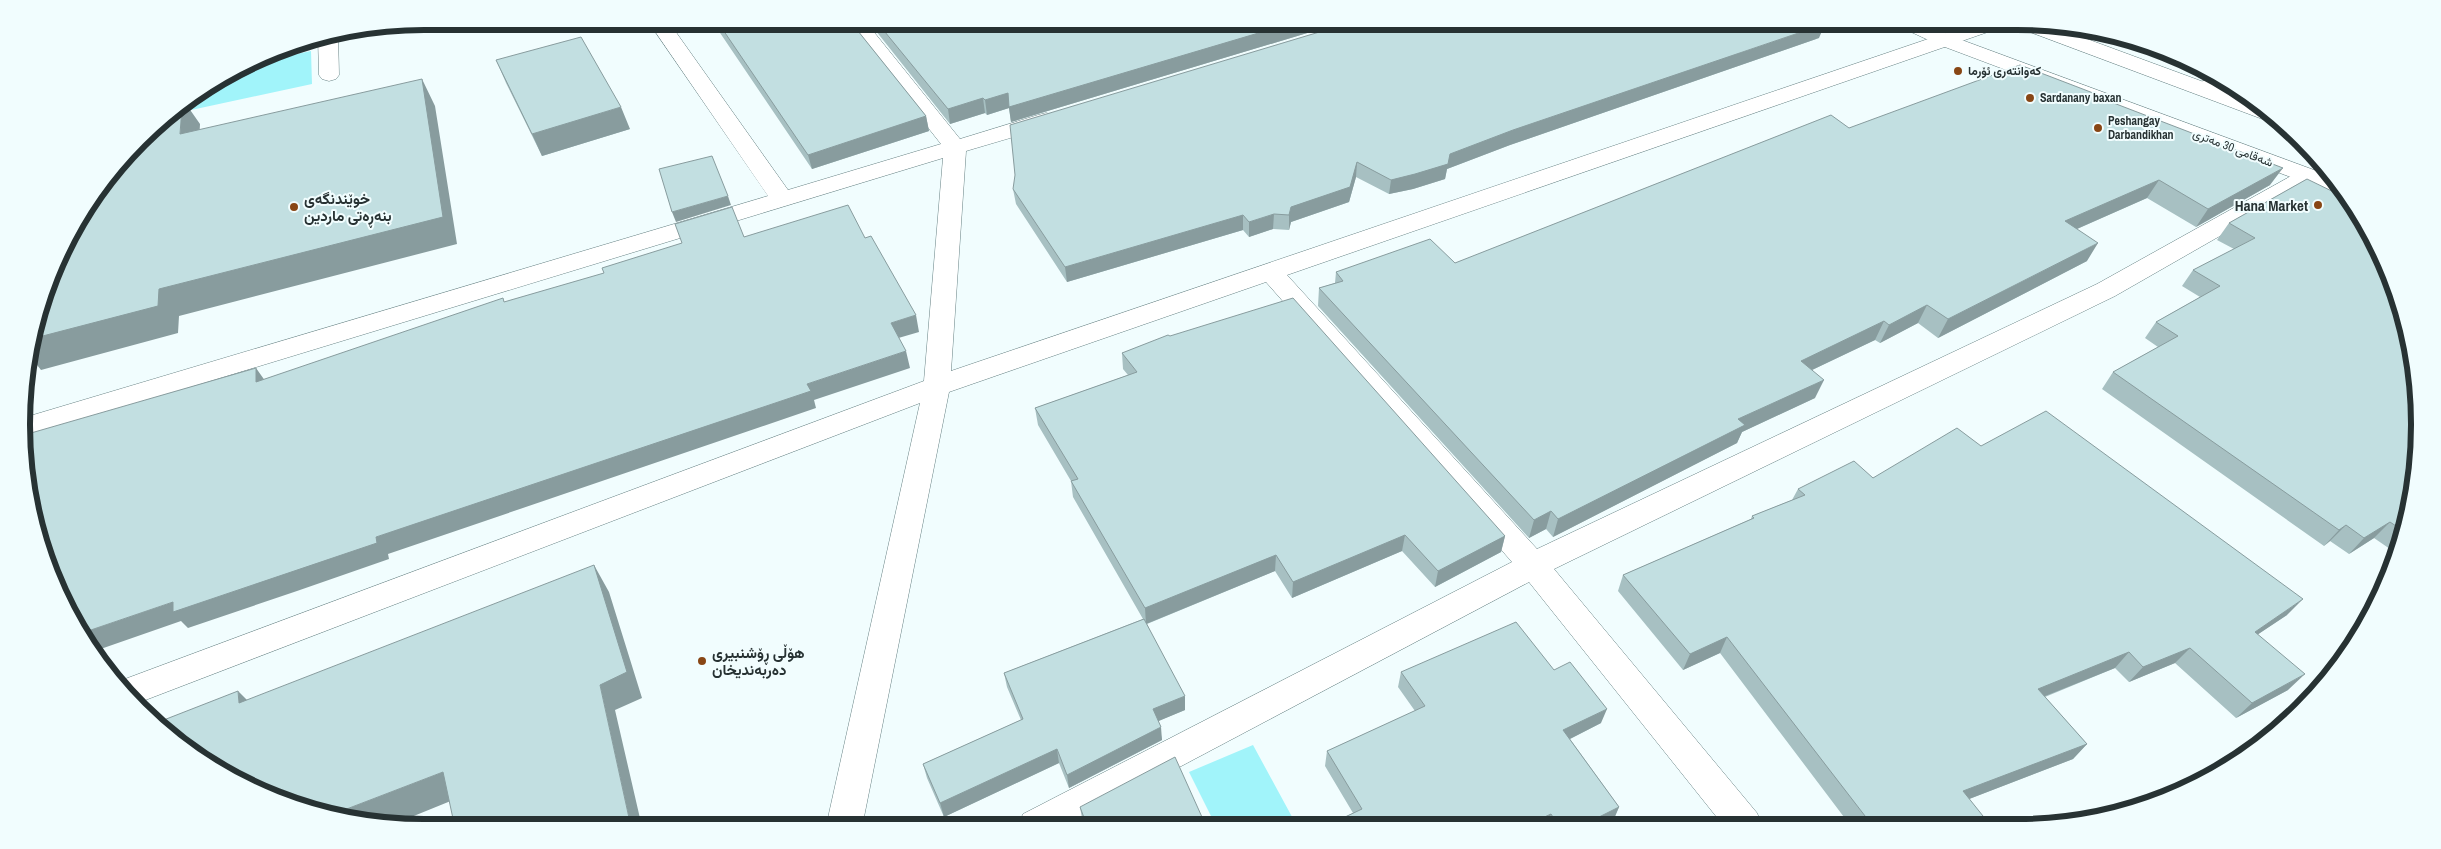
<svg xmlns="http://www.w3.org/2000/svg" width="2441" height="849" viewBox="0 0 2441 849" font-family="'Archivo Narrow',Vazirmatn,sans-serif">
<style>
.green{fill:#a1f4fa}
.lines{fill:none;stroke-linecap:round;stroke-linejoin:round}
.street-casing{stroke:#678284;stroke-width:1}
.secondary-casing{stroke:#678284;stroke-width:1}
.street{fill:#fff;fill-rule:evenodd}
.secondary{fill:#fff;fill-rule:evenodd}
.wall{fill:#a7c0c2}
.shaded-wall{fill:#889c9e}
.building{fill:#c2dfe1;stroke:#889c9e}
.poi-dot{fill:#884615;stroke:#f1fdfe;stroke-width:2}
.labels{text-anchor:middle;dominant-baseline:central;stroke-width:4;stroke-linejoin:round;paint-order:stroke}
.far-poi-label{font-size:12px;font-weight:bold;fill:#273233;stroke:#f1fdfe;text-anchor:start}
.far-street-label{font-size:12px;fill:#273233;stroke:#f1fdfe}
.poi-label{font-size:15px;font-weight:bold;fill:#273233;stroke:#f1fdfe;text-anchor:start}
.rim{fill:none;stroke:#273233;stroke-width:6}
</style>
<rect width="100%" height="100%" fill="#f1fdfe"/>
<path class="green" d="M311 51 312 84 168 115 252 63Z
M1253 745 1297 826H1216L1189 772Z"/>
<g class="lines">
<defs>
<path id="street" d="M648 21H668L788 190 941 144 844 21H865L960 139 1038 115 1046 113 1054 115 1057 120 1054 125 966 151 951 371 1981 21H2011L2008 25 1287 275 1537 549 2097 284 2300 171 2308 169 2316 171 2319 176 2316 181 2115 296 1554 569 1757 813 1762 825H1723L1529 582 1068 826H1018L1023 814 1512 562 1266 282 949 392 862 827H826L920 403 135 704 117 682 924 381 943 158 23 438V418L768 196Z
M336 32 338 35 339 75 336 79 329 81 322 79 319 75 318 37Z
M2215 76 2230 85 2201 95 2194 93 2190 89 2194 85Z"/>
<path id="secondary" d="M1893 21H1920L1951 36 2333 177 2345 194 2333 193 1937 44 1896 25Z
M2008 21 2049 25 2258 102 2279 120H2265L2011 25Z"/>
</defs>
<use href="#street" class="street-casing"/>
<use href="#secondary" class="secondary-casing"/>
<use href="#street" class="street"/>
<use href="#secondary" class="secondary"/>
</g>
<path class="wall" d="M712 21H850L926 116 929 131 812 169Z
M868 21H1347L1011 122 1009 108 987 115 985 113 950 124Z
M1819 38 1510 145 1447 169 1445 179 1413 189 1389 194 1356 177 1349 202 1291 222 1289 230 1273 229 1249 237 1243 230 1067 282 1016 204 1013 189Z
M2140 42 2167 53 2165 54Z
M496 60 630 129 542 156 506 83Z
M2114 101 2113 103 2270 185 2196 227 2147 198 2077 229 2087 261 1938 338 1918 323 1880 343 1875 340 1812 370 1815 398 1742 432 1737 443 1553 537 1546 529 1529 538 1318 306 1319 288 1335 283 1336 272 1455 263 1849 128Z
M2307 179 2406 529 2400 542 2390 549 2374 538 2349 554 2330 541 2324 546 2102 389 2113 372 2158 347 2145 338 2156 322 2200 297 2182 286 2193 270 2234 249 2217 240 2229 223Z
M1170 336 1505 536 1501 552 1435 587 1402 551 1292 598 1275 571 1147 624 1185 710 1158 721 1162 740 1069 788 1059 763 944 817 927 778 923 764 1021 720 1007 687 1004 673 1143 619 1073 497 1071 481 1038 425 1035 408 1128 375 1123 369 1122 353Z
M1981 446 2287 615 2258 634 2288 690 2236 718 2175 663 2129 682 2115 668 2045 697 2087 744 2073 759 1969 799 1976 824 1850 825 1720 653 1683 670 1618 591 1623 575 1751 519 1752 516 1792 500 1798 489 1873 478Z
M1554 670 1601 723 1570 739 1619 807 1613 821 1604 825 1326 826 1353 813 1325 766 1327 751 1415 711 1398 687 1401 672Z
M1080 807 1206 826 1083 824Z"/>
<path class="shaded-wall" d="M1299 21H1347L1011 122 1009 108 987 115 985 100 1008 93Z
M1825 24 1819 38 1510 145 1447 169 1445 179 1413 189 1389 194 1391 180 1450 154 1513 130Z
M422 79 435 106 457 244 179 316 178 333 41 370 30 356 35 338 159 289Z
M983 98 985 113 950 124 948 109Z
M186 104 200 124 198 161 180 134 182 107Z
M621 107 630 129 542 156 532 134Z
M926 116 929 131 812 169 808 155Z
M1357 162 1356 177 1349 202 1291 222 1289 230V215L1291 207Z
M2283 168 2270 185 2196 227 2208 209Z
M2159 180 2147 198 2054 239 2065 221Z
M728 196 731 205 676 222 672 212Z
M1274 214 1273 229 1249 237V222Z
M1243 215V230L1067 282 1065 267Z
M2098 243 2087 261 1938 338 1948 319Z
M1927 305 1918 323 1880 343 1889 325Z
M916 315 919 332 895 339 891 323Z
M1884 321 1875 340 1793 379 1801 361Z
M906 351 910 368 814 400 816 408 388 554 389 559 297 591 188 628 181 621 92 652 89 649 82 633 173 602 376 537 807 384Z
M256 368 268 385 256 382Z
M1824 380 1815 398 1742 432 1737 443 1553 537 1558 519 1738 419Z
M1551 511 1546 529 1529 538 1534 520Z
M2390 522 2374 538 2349 554 2364 538Z
M2346 525 2330 541 2324 546 2339 530Z
M1405 535 1402 551 1292 598 1293 582Z
M1505 536 1501 552 1435 587 1438 571Z
M2403 537 2400 542 2390 549Z
M1276 555 1275 571 1146 624 1145 608Z
M594 565 609 592 642 698 615 710 642 827H631L600 685Z
M2303 599 2287 615 2239 647 2255 632Z
M1727 637 1720 653 1683 670 1690 654Z
M2190 648 2175 663 2129 682 2143 667Z
M2129 652 2115 668 2025 704 2038 689Z
M2305 674 2288 690 2236 718 2252 703Z
M238 691 263 716 239 703Z
M1185 696V710L1154 723 1153 709Z
M1607 709 1601 723 1558 745 1563 730Z
M1161 727 1162 740 1069 788 1067 775Z
M2087 744 2073 759 1951 806 1963 791Z
M1057 749 1059 763 944 817 940 803Z
M443 772 463 796 394 824 331 815Z
M1619 807 1613 821 1604 825H1594L1597 818Z
M1551 814 1547 825H1527Z
M1983 816 1976 824H1963Z"/>
<path class="building" d="M717 21H850L926 116 808 155Z
M876 21H1299L1009 107 1008 93 985 100 983 98 948 109Z
M1356 21H1820L1825 24 1513 130 1450 154 1448 164 1415 174 1391 180 1357 162 1350 187 1291 207 1289 215 1274 214 1249 222 1243 215 1065 267 1013 189 1015 175 1010 125Z
M581 37 621 107 532 134 496 60Z
M2020 65 2114 101 2111 102 2283 168 2208 209 2159 180 2065 221 2098 243 1948 319 1927 305 1889 325 1884 321 1801 361 1824 380 1738 419 1745 425 1558 519 1551 511 1534 520 1319 288 1343 281 1336 272 1430 239 1455 263 1831 115 1849 128Z
M422 79 443 217 159 289 158 306 35 338 52 281H55L57 267 63 246 105 179 158 122 182 107 180 134Z
M712 156 728 196 672 212 659 169Z
M2307 179 2344 197 2346 196 2366 223 2398 295 2416 372 2419 451 2406 529 2405 532 2390 522 2364 538 2346 525 2339 530 2113 372 2178 336 2156 322 2220 286 2193 270 2255 238 2229 223Z
M848 205 865 238 871 236 916 315 891 323 906 351 807 384 811 391 376 537 377 543 173 612V602L82 633 35 529 22 451V447L31 444V433L256 368V382L503 298 504 302 604 273 602 268 682 243 675 224 732 207 744 237Z
M1293 298 1505 536 1438 571 1405 535 1293 582 1276 555 1145 608 1071 481 1078 479 1035 408 1137 372 1122 353 1168 335 1170 336Z
M2046 411 2303 599 2255 632 2305 674 2252 703 2190 648 2143 667 2129 652 2038 689 2087 744 1963 791 1983 816 1963 824 1872 825 1727 637 1690 654 1623 575 1754 518 1752 516 1805 495 1798 489 1854 461 1873 478 1957 428 1981 446Z
M594 565 627 672 600 685 631 827 455 828 443 772 331 815 320 814 200 760 156 723 238 691 239 703Z
M1144 619 1185 696 1153 709 1161 727 1067 775 1057 749 940 803 923 764 1023 719 1004 673Z
M1516 622 1554 670 1570 662 1607 709 1563 730 1619 807 1597 818 1601 825H1558L1551 814 1527 825 1326 826 1362 809 1327 751 1425 706 1401 672Z
M1175 757 1206 826H1076L1086 823 1080 807Z"/>
<g class="poi-dot">
<circle cx="1958" cy="71" r="5"/>
<circle cx="2030" cy="98" r="5"/>
<circle cx="2098" cy="128" r="5"/>
<circle cx="2318" cy="205" r="5"/>
<circle cx="294" cy="207" r="5"/>
<circle cx="702" cy="661" r="5"/>
</g>
<g class="labels">
<g class="far-poi-label">
<text x="1968" y="71">کەوانتەری ئۆرما</text>
<text x="2040" y="98">Sardanany baxan</text>
<text x="2108" y="121">Peshangay<tspan x="2108" dy="14">Darbandikhan</tspan></text>
</g>
<g class="far-street-label">
<text transform="translate(2233 148) rotate(21)">شەقامی 30 مەتری</text>
</g>
<g class="poi-label">
<text x="304" y="198">خوێندنگەی<tspan x="304" dy="17">بنەڕەتی ماردین</tspan></text>
<text x="2308" y="205" text-anchor="end">Hana Market</text>
<text x="712" y="652">هۆڵی ڕۆشنبیری<tspan x="712" dy="17">دەربەندیخان</tspan></text>
</g>
</g>
<path d="M0 0H2441V849H0ZM424 30H2017A394 394 0 0 1 2411 424V425A394 394 0 0 1 2017 819H424A394 394 0 0 1 30 425V424A394 394 0 0 1 424 30Z" fill="#f1fdfe" fill-rule="evenodd"/>
<path class="rim" d="M424 30H2017A394 394 0 0 1 2411 424V425A394 394 0 0 1 2017 819H424A394 394 0 0 1 30 425V424A394 394 0 0 1 424 30Z"/>
</svg>
